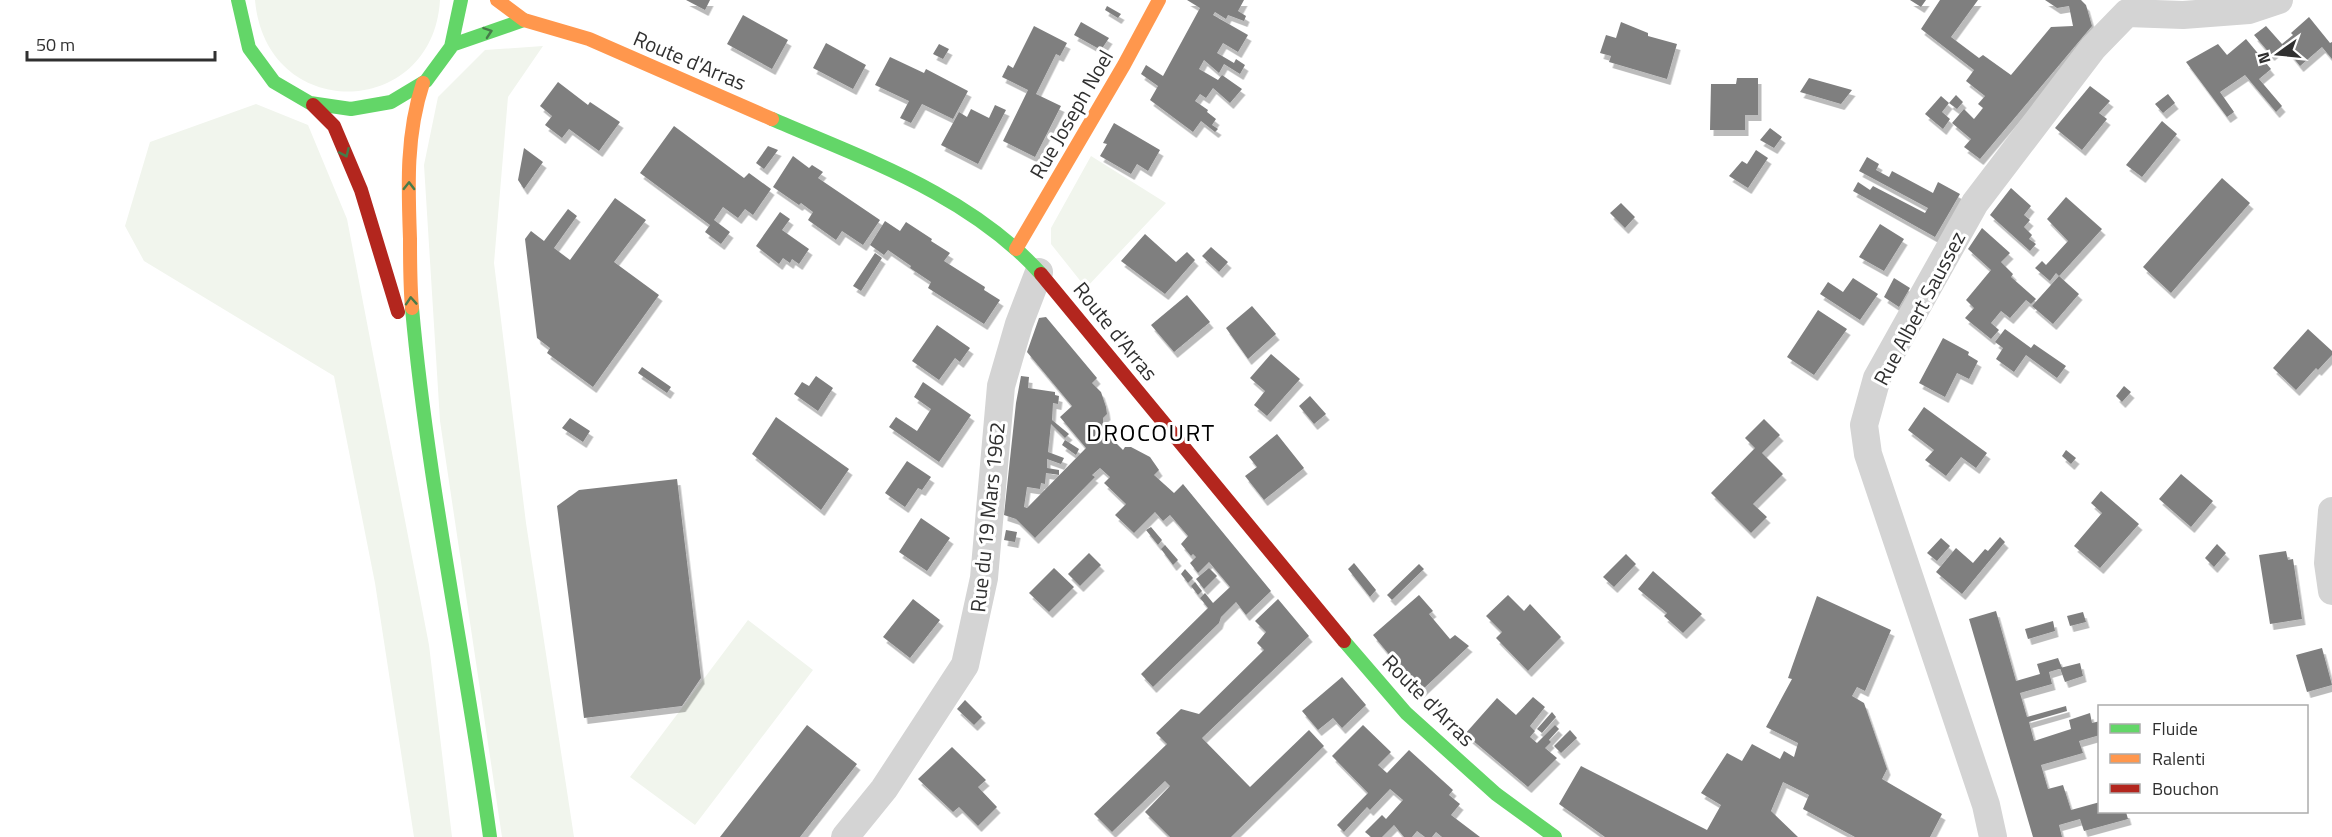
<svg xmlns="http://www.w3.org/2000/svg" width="2332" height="837" viewBox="0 0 2332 837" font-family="'Titillium Web',sans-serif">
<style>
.green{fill:#f1f5ed}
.building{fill:#7f7f7f;filter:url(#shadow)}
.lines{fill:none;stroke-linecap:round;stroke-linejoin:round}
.street{stroke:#d4d4d4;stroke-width:28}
.fast{stroke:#63d668;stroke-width:14}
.slow{stroke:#ff974d;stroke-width:14}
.jam{stroke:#b3261e;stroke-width:14}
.oneway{stroke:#477b49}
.labels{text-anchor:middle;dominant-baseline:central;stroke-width:6;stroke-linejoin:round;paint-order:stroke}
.street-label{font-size:21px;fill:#303030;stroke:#fff}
.quarter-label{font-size:24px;letter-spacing:1.5px;fill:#000;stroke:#fff}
</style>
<defs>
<filter id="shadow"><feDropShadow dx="3.5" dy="6" stdDeviation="0" flood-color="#0004"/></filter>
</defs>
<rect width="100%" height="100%" fill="#fff"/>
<path class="green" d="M255 0H440C433 120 266 124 255 0Z
M543 46 508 97 494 263 526 523 574 837H502L440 421 424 165 438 97 485 50Z
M256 104 308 125 347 219 429 645 452 837H414L375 583 334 376 144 261 125 226 150 142Z
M1091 156 1166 203 1086 288 1051 244V228Z
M748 620 813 670 695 825 630 777Z"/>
<path class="building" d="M686 0H710L705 10Z
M1187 0H1244L1238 11 1246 16 1244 21 1228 15 1226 19 1215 12 1213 15 1248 35 1238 52 1223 43 1217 53 1234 63 1236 59 1245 65 1240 74 1224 64 1219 73 1204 60 1199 69 1218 80 1222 75 1242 89 1230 103 1213 88 1206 98 1200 94 1195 101 1208 110 1207 112 1216 119 1212 125 1218 129 1215 132 1201 121 1193 132 1150 100 1158 86 1141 74 1146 65 1163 76 1200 8Z
M1910 0H1926L1921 7Z
M1940 0H1978L1951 37 1979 58 1983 55 2011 75 2051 27 2073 26 2069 6 2057 8 2045 0H2081L2086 5 2092 26 1980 159 1964 147 1971 139 1952 123 1964 109 1974 119 1983 108 1978 104 1985 96 1966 81 1974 70 1921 29Z
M1107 6 1121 14 1118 18 1105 10Z
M743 15 788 40 772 69 727 44Z
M2309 17 2330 43 2332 42V59L2322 47 2300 66 2283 45 2271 55 2254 35 2266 26 2282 44 2293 35 2291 33Z
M1081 22 1109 38 1101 50 1074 35Z
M1621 22 1648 33V36L1677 44 1667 79 1609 62 1611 56 1600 53 1606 35 1616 38Z
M1034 26 1067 43 1060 56 1056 54 1036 94 1061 106 1035 157 1003 141 1028 90 1002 77 1008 65 1013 68Z
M2246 39 2271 69 2259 79 2282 106 2276 112 2245 75 2220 92 2234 112 2227 117 2186 62 2218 44 2227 55Z
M826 43 866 65 853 89 813 68Z
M939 44 949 49 943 59 933 54Z
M890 57 924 73 926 69 968 91 953 119 922 104 911 123 900 118 909 101 875 85Z
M1737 78H1758V115H1745V130H1710L1711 84H1736Z
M1809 78 1852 90 1841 104 1800 92Z
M558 82 588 105 590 102 620 122 599 151 569 129 562 138 545 125 552 116 540 106Z
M2090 86 2110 101 2099 113 2107 119 2082 150 2055 128Z
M2168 94 2175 103 2163 113 2155 104Z
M1956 95 1963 102 1957 109 1949 103Z
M1941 96 1949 103 1942 112 1950 119 1943 129 1925 114Z
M995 105 1006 110 978 164 941 145 959 112 967 117 971 109 989 118Z
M2162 121 2177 134 2142 177 2126 165Z
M1114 123 1160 150 1148 171 1137 164 1131 174 1100 156 1107 144 1103 143Z
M674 126 744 178 749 173 771 189 753 215 745 209 738 218 723 207 714 220 730 232 721 244 705 232 710 225 640 173Z
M1770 128 1782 137 1774 148 1760 140Z
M768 146 778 150 764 169 756 163Z
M524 148 543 162 524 189 518 180Z
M1756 150 1768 158 1748 188 1729 176 1742 161 1747 164Z
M793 156 809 168 812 165 823 172 818 178 880 220 863 245 842 231 836 240 808 220 813 212 801 203 799 205 773 187Z
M1867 157 1879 164 1876 170 1889 177 1892 171 1933 193 1938 182 1960 194 1935 237 1853 191 1858 182 1870 190 1873 186 1925 213 1928 208 1859 171Z
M2222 178 2250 203 2171 293 2143 267Z
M2011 188 2031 206 2024 215 2030 220 2024 227 2032 235 2029 239 2036 244 2030 251 1990 215Z
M2066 197 2102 229 2061 274 2059 276 2056 273 2050 281 2035 268 2042 261 2046 265 2068 241 2047 219Z
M615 198 646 220 614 262 659 295 593 387 547 353 550 348 537 338 525 239 531 231 544 241 568 209 577 216 554 248 570 260Z
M1621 203 1635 217 1625 228 1610 213Z
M780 212 790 219 782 230 809 249 799 264 792 259 790 263 783 258 779 264 756 246Z
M885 221 900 231 906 222 932 239 931 241 950 253 944 261 985 287 984 290 1000 300 984 324 928 288 931 282 910 268 911 266 888 250 884 255 870 245Z
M1880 224 1904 239 1884 271 1859 257Z
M1982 228 2010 253 2001 262 2013 274 2011 277 2036 299 2031 304 2026 300 2010 318 2001 311 1991 323 1999 330 1991 339 1965 318 1974 308 1966 300 1991 270 1968 249Z
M1145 234 1176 262 1187 252 1195 260 1165 294 1121 261Z
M1211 247 1228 262 1219 272 1202 256Z
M875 253 882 258 861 291 853 286Z
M2059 276 2079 294 2053 324 2032 306Z
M1853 278 1878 294 1860 320 1820 294 1828 282 1843 292Z
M1894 278 1910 288 1899 307 1884 297Z
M1187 295 1210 322 1174 352 1151 325Z
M1252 306 1276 334 1248 359 1226 328Z
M1818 310 1847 329 1814 375 1787 357Z
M1046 317 1097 378 1092 383 1101 392 1106 407 1107 414 1103 418V430L1123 450 1125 447H1131L1150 457 1159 470 1154 475 1174 493 1183 484 1271 591 1246 615 1236 602 1221 617 1219 623 1153 687 1141 674 1208 608 1200 598 1205 593 1213 603 1230 587 1209 562 1198 573 1190 563 1196 557 1193 554 1191 556 1181 544 1188 536 1170 515 1163 521 1155 512 1134 533 1115 515 1126 504 1104 483 1110 477 1100 468 1092 475 1095 477 1035 538 1016 519 1004 515 1016 403 1021 376 1029 377 1028 388 1055 392V395L1059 396 1058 404 1053 403 1052 420 1069 434 1065 438 1051 424 1048 452 1064 458 1061 464 1047 459V468L1059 470V475L1046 473 1045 484 1041 483 1040 489 1027 487 1024 507 1027 508 1086 448 1060 417 1072 406 1027 352 1039 318Z
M937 325 970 348 960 362 955 358 939 380 912 361Z
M2005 329 2031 348 2034 344 2066 366 2057 378 2026 355 2014 372 1996 359 2003 348 1995 342Z
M2308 329 2332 351V355L2318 370 2316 368 2296 390 2273 368Z
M1943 338 1969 352 1968 355 1978 361 1969 379 1957 373 1945 397 1919 383Z
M1271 354 1300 379 1267 416 1254 405 1265 391 1250 378Z
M642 367 671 387 667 393 638 373Z
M816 376 833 388 818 411 794 394 802 382 809 386Z
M923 382 971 415 939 462 889 427 896 417 917 431 931 409 914 397Z
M2124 386 2131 392 2122 402 2116 396Z
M1310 396 1326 414 1314 424 1299 406Z
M1924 407 1987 453 1976 468 1961 457 1946 476 1925 460 1934 450 1908 430Z
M776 417 849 469 821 510 752 454Z
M570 418 590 431 583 442 562 428Z
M1764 419 1780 435 1762 453 1783 474 1753 504 1767 517 1751 533 1711 493 1755 448 1745 438Z
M1277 434 1304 468 1264 500 1245 476 1257 467 1249 457Z
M1065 440 1079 449 1076 455 1062 445Z
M2066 450 2076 458 2071 464 2062 456Z
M907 461 931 477 922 490 918 488 905 507 885 493Z
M2181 474 2213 501 2191 527 2159 499Z
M677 479 701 678 682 706 584 718 557 506 579 490Z
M2101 491 2139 524 2100 568 2074 546 2102 513 2091 503Z
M921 518 950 538 927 571 899 552Z
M1151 527 1162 540 1158 545 1146 530Z
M1006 530 1017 532 1015 542 1004 540Z
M2000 537 2005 542 1962 594 1936 572 1956 548 1973 563 1985 549 1988 551Z
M1941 538 1950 546 1937 561 1927 553Z
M2217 544 2226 553 2214 567 2205 558Z
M1165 545 1178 560 1173 565 1161 549Z
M2286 551 2288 560 2293 559 2302 619 2270 624 2259 555Z
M1089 553 1101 565 1080 586 1068 574Z
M1626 554 1636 564 1614 587 1603 577Z
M1354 563 1376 590 1370 597 1348 569Z
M1419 564 1424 569 1392 600 1387 595Z
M1054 568 1074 587 1049 612 1029 593Z
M1209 568 1217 576 1204 589 1196 579Z
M1185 569 1193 578 1188 583 1181 574Z
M1653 571 1702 614 1683 633 1664 616 1667 613 1638 589Z
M1195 582 1202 591 1198 595 1191 586Z
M1419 595 1433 611 1429 614 1450 639 1455 635 1469 646 1420 692 1373 635Z
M1508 595 1524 611 1530 604 1561 637 1528 671 1496 638 1502 632 1486 616Z
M1817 596 1891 630 1865 691 1857 687 1852 696 1864 703 1887 769 1882 779 1942 814 1930 837H1855L1803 809 1809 795 1783 782 1771 811 1798 837H1605L1559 804 1581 766 1707 830 1721 805 1701 793 1727 753 1742 761 1752 744 1780 759 1784 751 1794 757 1798 743 1766 727 1792 679 1788 678Z
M913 599 940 620 910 658 883 637Z
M1278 599 1309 636 1202 738 1250 787 1309 730 1324 746 1231 837H1170L1145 812 1170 786 1165 781 1112 832 1094 814 1167 744 1156 733 1181 709 1199 714 1264 650 1257 643 1266 632 1255 621Z
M1996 611 2016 681 2040 674 2037 664 2058 658 2062 668 2049 672 2052 684 2020 693 2027 717 2066 706 2067 711 2029 722 2034 741 2071 729 2069 720 2090 713 2092 723 2100 721V735L2079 741 2083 753 2041 765 2048 789 2063 785 2071 810 2100 802V812H2126L2128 819 2084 831 2080 819 2059 825 2062 837H2033L1969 619Z
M2083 612 2086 622 2070 626 2067 616Z
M2053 621 2055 631 2028 639 2025 629Z
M2322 648 2332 685 2307 692 2296 655Z
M2080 663 2083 676 2065 682 2060 668Z
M1342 677 1366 705 1342 728 1333 718 1318 730 1302 711Z
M1533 697 1545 707 1530 726 1535 731 1530 737 1537 743 1555 725 1559 729 1549 740 1551 742 1545 748 1557 758 1528 787 1465 734 1497 698 1516 715Z
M965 700 982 717 974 725 957 709Z
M1552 712 1556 717 1542 733 1537 729Z
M807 725 857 764 800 837H720Z
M1363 725 1391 752 1378 765 1387 773 1409 750 1453 790 1449 795 1460 804 1451 815 1480 837H1442L1436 832 1432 837H1425L1417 831 1412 837H1404L1394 825 1382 837H1371L1365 832 1382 815 1386 819 1403 800 1390 789 1370 810 1367 807 1344 832 1337 825 1368 793 1332 756Z
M1570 730 1577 738 1561 753 1554 746Z
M952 747 986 780 978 787 997 807 978 826 959 807 953 812 918 779Z"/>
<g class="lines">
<path class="street" d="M2127 13 2183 15 2249 10 2279 0
M2332 511 2328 563 2332 591
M845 837 884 789 965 665 984 578 1001 386 1019 324 1039 272
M1993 837 1986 805 1868 454 1864 425 1877 378 1975 203 2093 48 2127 13"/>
<path class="fast" d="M238 0 249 48 274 82 310 103 351 109 391 102 426 81 451 47 461 0
M452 45 524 20
M772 119C867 160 970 195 1041 274
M412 308C428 486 466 660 490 837
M1344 641 1406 713 1496 794 1555 837"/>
<path class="slow" d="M497 0 524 20 589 39 772 119
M1016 249 1124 65 1159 0
M412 308C410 285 410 262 410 239 408 186 406 134 423 83"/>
<path class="jam" d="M313 105 334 126 361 190 398 312
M1041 274 1344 641"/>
</g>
<defs><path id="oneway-chevron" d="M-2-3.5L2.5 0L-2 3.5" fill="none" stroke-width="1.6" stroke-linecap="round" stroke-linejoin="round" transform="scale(1.5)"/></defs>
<g class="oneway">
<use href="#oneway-chevron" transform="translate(488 32) rotate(-19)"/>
<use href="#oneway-chevron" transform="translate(345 153) rotate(66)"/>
<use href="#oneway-chevron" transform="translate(409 186) rotate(-89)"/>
<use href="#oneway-chevron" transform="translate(411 301) rotate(-94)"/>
</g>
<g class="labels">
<g class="street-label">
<text transform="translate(690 60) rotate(23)">Route d'Arras</text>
<text transform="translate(1071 114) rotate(-60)">Rue Joseph Noel</text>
<text transform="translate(1919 308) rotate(-62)">Rue Albert Saussez</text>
<text transform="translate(1116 331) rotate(51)">Route d'Arras</text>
<text transform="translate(987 517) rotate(-84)">Rue du 19 Mars 1962</text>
<text transform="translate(1429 700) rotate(45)">Route d'Arras</text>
</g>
<g class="quarter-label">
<text x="1151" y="432">DROCOURT</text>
</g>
</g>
<rect x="2098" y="705" width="210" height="108" fill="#ffffff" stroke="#acacac" stroke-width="1.5"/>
<rect x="2110" y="724" width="30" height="9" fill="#63d668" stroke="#acacac" stroke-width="1.5"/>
<text x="2152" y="735" font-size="18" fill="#303030">Fluide</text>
<rect x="2110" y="754" width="30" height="9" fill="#ff974d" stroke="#acacac" stroke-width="1.5"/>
<text x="2152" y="765" font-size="18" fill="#303030">Ralenti</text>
<rect x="2110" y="784" width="30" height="9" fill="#b3261e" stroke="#acacac" stroke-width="1.5"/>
<text x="2152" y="795" font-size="18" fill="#303030">Bouchon</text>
<g transform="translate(2278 54) rotate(255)" stroke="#ffffff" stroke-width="4.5" paint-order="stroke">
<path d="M0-4.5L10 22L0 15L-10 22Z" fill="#303030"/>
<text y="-9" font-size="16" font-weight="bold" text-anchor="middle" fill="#303030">N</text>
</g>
<path d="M27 51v9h188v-9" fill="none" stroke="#303030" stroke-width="3"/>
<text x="36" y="51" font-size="18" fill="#303030" stroke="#ffffff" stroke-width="4.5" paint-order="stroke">50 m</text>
</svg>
